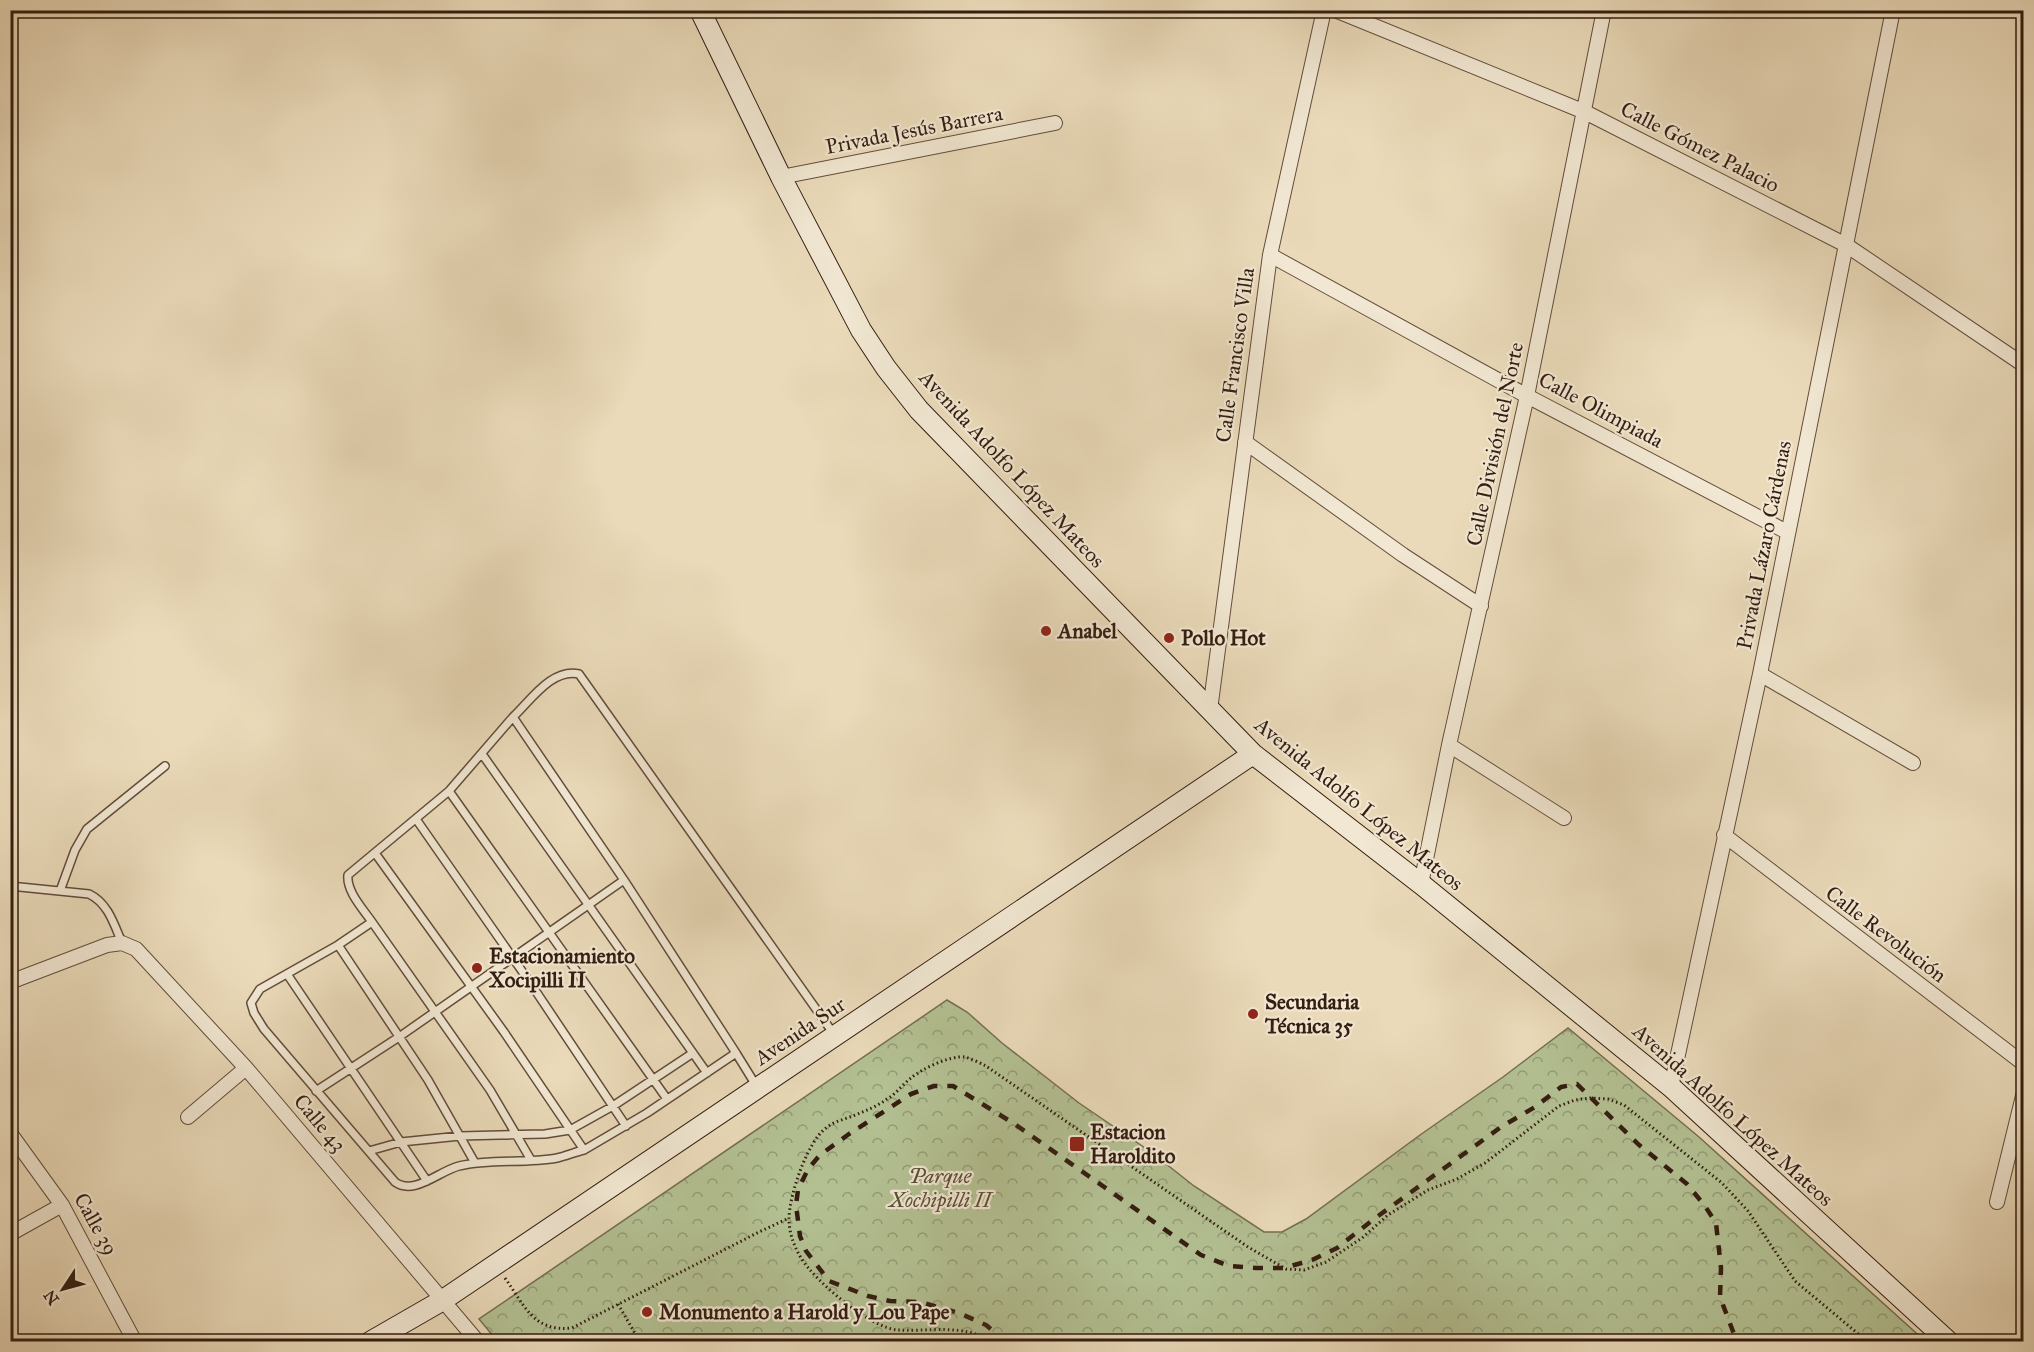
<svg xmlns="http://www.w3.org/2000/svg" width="2034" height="1352" viewBox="0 0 2034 1352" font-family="'IM FELL Great Primer',serif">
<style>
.forest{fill:url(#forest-crowns);stroke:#746e52;stroke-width:1.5}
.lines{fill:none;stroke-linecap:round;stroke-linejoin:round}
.lane-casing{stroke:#624c3b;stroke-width:10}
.street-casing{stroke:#624c3b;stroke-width:16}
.secondary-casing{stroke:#341d11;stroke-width:22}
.path{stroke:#341d11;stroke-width:3;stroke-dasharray:1.5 3;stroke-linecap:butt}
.lane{stroke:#f1e7d2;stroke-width:7}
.street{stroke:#f1e7d2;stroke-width:14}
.secondary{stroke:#f1e7d2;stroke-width:20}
.rail{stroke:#341d11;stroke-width:4.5;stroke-dasharray:10 10;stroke-linecap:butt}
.poi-dot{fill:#8f2418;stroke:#f1e7d2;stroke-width:2}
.labels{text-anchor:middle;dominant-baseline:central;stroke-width:4.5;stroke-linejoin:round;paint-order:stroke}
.street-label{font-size:21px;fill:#341d11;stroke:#f1e7d2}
.poi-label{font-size:21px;font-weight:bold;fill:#341d11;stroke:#f1e7d2;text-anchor:start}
.park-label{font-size:21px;font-style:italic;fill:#5a4e38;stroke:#f1e7d2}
</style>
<defs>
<pattern id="forest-crowns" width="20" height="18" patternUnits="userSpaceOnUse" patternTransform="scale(1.5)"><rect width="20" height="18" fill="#b3c092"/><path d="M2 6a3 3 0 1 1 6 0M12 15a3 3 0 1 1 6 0" fill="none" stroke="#929b76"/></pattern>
</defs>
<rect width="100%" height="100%" fill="#eadab9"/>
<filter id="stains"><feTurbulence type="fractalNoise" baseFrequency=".00333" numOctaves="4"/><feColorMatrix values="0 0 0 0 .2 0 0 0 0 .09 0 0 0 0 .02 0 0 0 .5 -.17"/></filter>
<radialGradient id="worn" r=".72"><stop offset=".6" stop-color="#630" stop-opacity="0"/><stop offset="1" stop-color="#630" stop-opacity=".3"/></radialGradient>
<path class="forest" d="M947 1000 967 1012 1002 1043 1079 1103 1151 1152 1194 1186 1264 1232H1282L1306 1219 1420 1135 1503 1077 1568 1028 1699 1137 1925 1341 498 1342 479 1319Z"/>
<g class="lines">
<defs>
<path id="lane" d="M513 717C531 700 552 668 579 674L833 1033
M482 754 707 1073
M449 791 667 1099
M416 819 531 984 626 1126
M375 853 504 1032 584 1150 647 1113 736 1053 624 880 513 717 449 791 348 875C346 891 363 909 372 922L338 945 260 989 251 1003 254 1013 264 1029 395 1182C414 1196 439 1171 459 1166 492 1158 524 1164 557 1158 566 1156 575 1152 584 1150
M10 886 89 894C108 903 114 924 122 943
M60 891 75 850 87 829 165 766
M372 922 490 1090 531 1160
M338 945 428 1080 475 1163
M287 974 427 1181
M736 1053 757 1087
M316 1091 399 1037 624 880
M369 1151 401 1142 460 1136 545 1134 570 1130 613 1106 693 1053"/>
<path id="street" d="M1335 10 1585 112 1846 245 2024 365
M781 177 1055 123
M1270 255 1527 396 1787 532
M1245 442 1403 555 1481 606
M1760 674 1913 763
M1210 710 1270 255 1324 10
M1449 745 1564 818
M1724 835 2024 1064
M1421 884 1449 745 1527 396 1604 10
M10 982 107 945 122 943 136 949 246 1068 478 1342
M1671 1087 1760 674 1893 10
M188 1117 246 1068
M10 1133 62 1205 135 1342
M1997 1202 2024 1092
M10 1234 62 1205"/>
<path id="secondary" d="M700 10 781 177 861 330 886 368 919 410 1253 754 1421 884 1671 1087 1949 1342
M370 1342 443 1300 1253 754"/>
</defs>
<use href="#lane" class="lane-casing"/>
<use href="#street" class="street-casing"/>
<use href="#secondary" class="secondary-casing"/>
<path class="path" d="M505 1278C525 1306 533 1332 572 1328L759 1232 789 1218
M618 1304 640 1342
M992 1342C965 1323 928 1332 898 1330 870 1328 816 1282 801 1258 794 1246 789 1233 789 1219 789 1196 807 1142 826 1128 833 1122 842 1120 850 1117 863 1112 876 1107 887 1099 896 1094 903 1084 911 1078 921 1069 951 1055 965 1057 972 1059 980 1063 986 1066L1248 1247 1286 1269 1304 1270 1326 1262 1362 1238 1388 1215 1428 1190 1457 1179 1485 1163 1559 1106 1575 1100 1590 1098 1608 1099 1624 1105 1722 1183 1748 1211 1795 1281 1868 1342"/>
<use href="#lane" class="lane"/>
<use href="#street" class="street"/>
<use href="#secondary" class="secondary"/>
<path class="rail" d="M1006 1342 986 1325 959 1313 920 1302 890 1301 868 1296 829 1281 806 1251 800 1236 796 1205 798 1190 808 1169 820 1155 849 1134 911 1094 934 1086H953L1013 1123 1201 1255 1229 1266 1256 1268H1284L1312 1260 1337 1248 1374 1219 1501 1127 1535 1107 1561 1087 1577 1084 1638 1144 1687 1184 1705 1206 1716 1223 1721 1268 1720 1297 1737 1342"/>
</g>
<g class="poi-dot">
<circle cx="1046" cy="631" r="6"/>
<circle cx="1169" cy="638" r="6"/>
<circle cx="477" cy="968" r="6"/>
<circle cx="1253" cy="1014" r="6"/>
<rect x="1069" y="1136" width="16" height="16" rx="3"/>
<circle cx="647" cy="1312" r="6"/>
</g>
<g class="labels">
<g class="street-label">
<text transform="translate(914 130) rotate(-11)">Privada Jesús Barrera</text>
<text transform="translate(1700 147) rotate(27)">Calle Gómez Palacio</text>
<text transform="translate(1235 355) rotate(-82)">Calle Francisco Villa</text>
<text transform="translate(1601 410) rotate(28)">Calle Olimpiada</text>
<text transform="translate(1495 444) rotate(-78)">Calle División del Norte</text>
<text transform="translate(1012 469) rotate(47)">Avenida Adolfo López Mateos</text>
<text transform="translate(1764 545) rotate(-79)">Privada Lázaro Cárdenas</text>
<text transform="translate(1359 804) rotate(39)">Avenida Adolfo López Mateos</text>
<text transform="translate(1886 934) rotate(37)">Calle Revolución</text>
<text transform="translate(800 1031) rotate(-34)">Avenida Sur</text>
<text transform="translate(1733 1115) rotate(42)">Avenida Adolfo López Mateos</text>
<text transform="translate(320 1123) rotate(50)">Calle 43</text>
<text transform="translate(96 1224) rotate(61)">Calle 39</text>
</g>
<g class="poi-label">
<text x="1058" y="631">Anabel</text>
<text x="1181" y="638">Pollo Hot</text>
<text x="489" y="956">Estacionamiento<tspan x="489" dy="24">Xocipilli II</tspan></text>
<text x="1265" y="1002">Secundaria<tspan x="1265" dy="24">Técnica 35</tspan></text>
<text x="1090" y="1132">Estacion<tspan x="1090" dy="24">Haroldito</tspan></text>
<text x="659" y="1312">Monumento a Harold y Lou Pape</text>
</g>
<g class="park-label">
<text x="940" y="1176">Parque<tspan x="940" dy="24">Xochipilli II</tspan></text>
</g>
</g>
<rect width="2034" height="1352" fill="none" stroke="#eadab9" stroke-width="36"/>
<rect x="12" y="12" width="2010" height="1328" fill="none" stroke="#341d11" stroke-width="3"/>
<rect x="18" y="18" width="1998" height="1316" fill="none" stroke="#341d11" stroke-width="1.5"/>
<g transform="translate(63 1289) rotate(234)" stroke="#f1e7d2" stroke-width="4.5" paint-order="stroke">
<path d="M0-4.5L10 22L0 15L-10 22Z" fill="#341d11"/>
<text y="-9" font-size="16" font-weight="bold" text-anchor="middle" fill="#341d11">N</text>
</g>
<rect width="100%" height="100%" filter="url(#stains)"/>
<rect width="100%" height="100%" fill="url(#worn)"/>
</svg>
